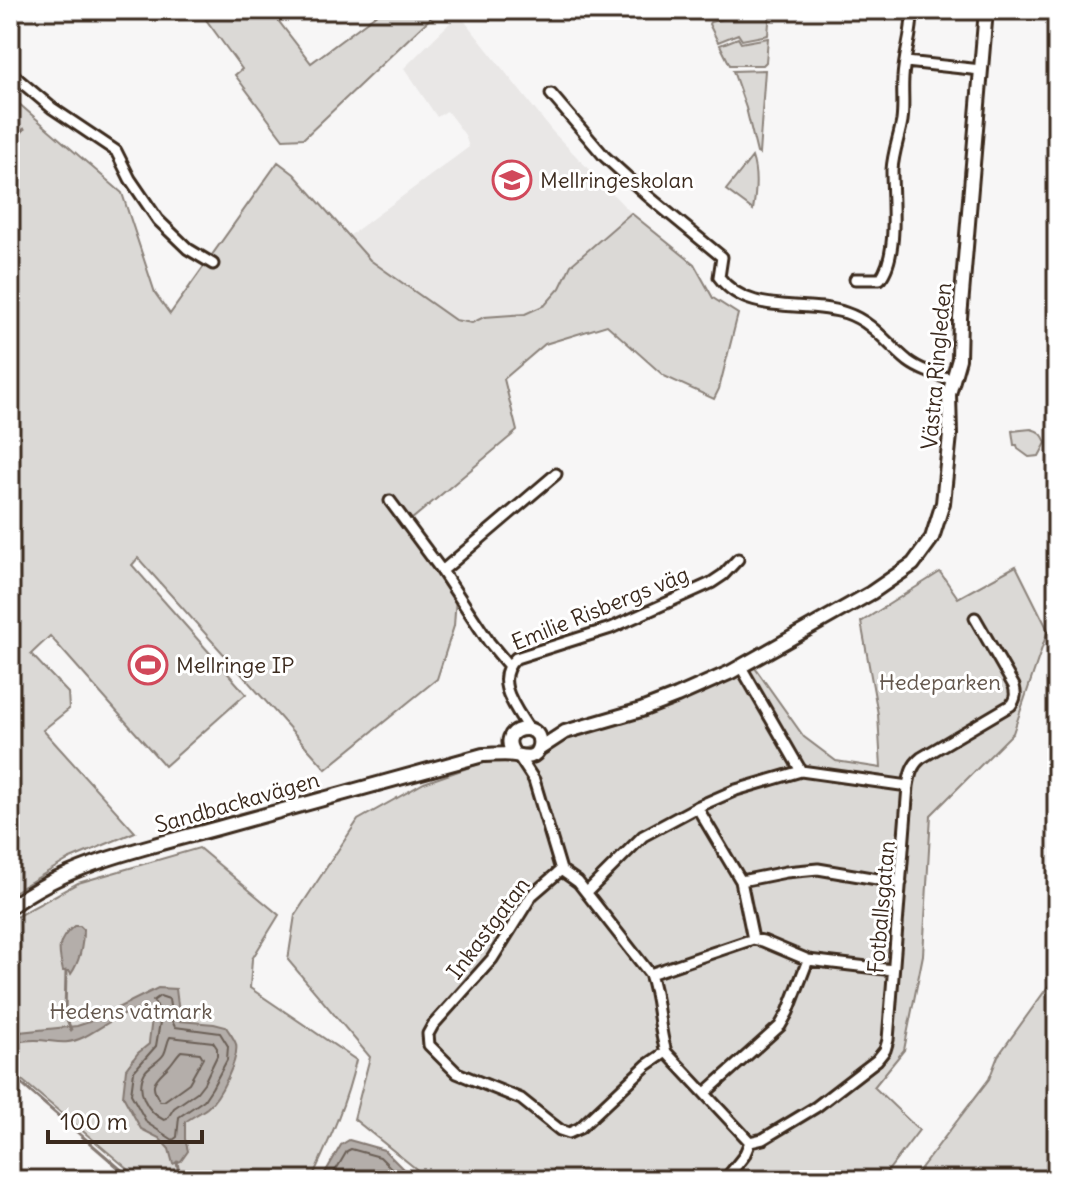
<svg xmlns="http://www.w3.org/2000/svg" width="1067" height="1190" viewBox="0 0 1067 1190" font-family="Delius,sans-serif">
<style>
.built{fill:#e9e7e6}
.green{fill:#dbd9d6;stroke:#8b827a;stroke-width:2}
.water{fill:#b4aeaa;stroke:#847972;stroke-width:2}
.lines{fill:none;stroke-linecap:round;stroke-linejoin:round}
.shore{stroke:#6b5f56;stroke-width:2}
.stream{stroke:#847972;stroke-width:3}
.street-casing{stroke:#3b2a1e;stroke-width:15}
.secondary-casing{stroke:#3b2a1e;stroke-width:18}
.street{stroke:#fff;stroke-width:9}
.secondary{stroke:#fff;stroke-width:12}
.labels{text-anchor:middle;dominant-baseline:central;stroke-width:6;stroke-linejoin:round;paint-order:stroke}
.poi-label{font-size:22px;fill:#3b2a1e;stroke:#fff;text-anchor:start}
.street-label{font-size:22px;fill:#3b2a1e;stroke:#fff}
.park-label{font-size:22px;fill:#63564c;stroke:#fff}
</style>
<rect width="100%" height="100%" fill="#f7f6f6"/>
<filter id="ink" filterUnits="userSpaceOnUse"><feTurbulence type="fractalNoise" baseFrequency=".0125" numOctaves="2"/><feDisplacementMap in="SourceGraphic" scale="16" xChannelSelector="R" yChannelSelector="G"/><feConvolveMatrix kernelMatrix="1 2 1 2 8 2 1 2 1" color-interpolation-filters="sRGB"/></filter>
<g filter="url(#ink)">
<path class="built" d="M459 14 552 131 631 213 571 265 560 288 545 304 525 314 484 317 472 323 455 320 370 260 349 236 469 147 465 135 447 111 437 117 404 68Z"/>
<path class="green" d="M199 10H270L311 63 377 14 378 10H439L304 138 283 139 235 75 242 69Z
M744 10H770L768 35 742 40 738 34 718 42 709 24 710 22 731 17Z
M738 38 741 43 768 38 766 62 763 65H730L720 45Z
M765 70 759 154 757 153 746 108 733 71Z
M10 96 122 193 155 293 170 314 278 162 294 174 370 260 455 320 472 323 484 317 525 314 545 305 560 288 571 265 631 213 694 264 713 298 738 314 719 389 714 399 664 376 607 325 545 344 504 379 517 431 411 520 457 582 454 626 437 679 326 769 138 558 132 565 246 694 165 766 50 636 31 654 68 693 69 709 43 730 135 832 68 860 10 894V815L12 806 10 803Z
M752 157C758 174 756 193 753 210L726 190Z
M1031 429C1039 431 1043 434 1046 443L1039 456 1029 457 1018 449 1017 445H1014L1012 431Z
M1016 566 1048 630 1013 733 931 815 923 955 904 1050 874 1087 919 1130 881 1180H430L354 1119 370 1057 288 960 295 915 358 820 424 783 755 668 804 737 836 761 881 768 878 714 861 622 940 572 958 598Z
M199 848 279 915 252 959 250 988 356 1060C347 1102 329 1141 311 1180H141L10 1070V920L78 883Z
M1057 974V1180H912L989 1079 998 1056Z"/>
<path class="water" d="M74 926H80L83 929C83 945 80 961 71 974L69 971H63C58 950 56 941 74 926Z
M158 988 176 989 180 1021 214 1024 226 1027C229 1032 234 1038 236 1044 239 1059 220 1098 207 1108 200 1113 192 1117 185 1122V1139L188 1151 181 1161 173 1164 169 1149 159 1138 141 1129 123 1096 126 1069 138 1053 149 1044C149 1037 153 1018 152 1013 133 1002 102 1028 84 1037 63 1047 55 1040 35 1040 27 1040 18 1042 10 1042V1033L77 1026 89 1022Z
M349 1140 384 1150 414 1180H321L341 1145Z"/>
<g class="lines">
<path class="shore" d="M160 996 169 999 172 1021 175 1027 220 1033 228 1046 227 1060 212 1088 204 1100 179 1117 177 1137 173 1140 147 1123 131 1094 134 1071 156 1046 161 1016 159 1009 153 1001Z
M170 1037 213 1042 217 1048V1056L204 1083 197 1092 174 1108 167 1119 164 1120C147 1112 135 1090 145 1072 150 1065 159 1062 164 1054 167 1048 167 1042 170 1037Z
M181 1051 200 1053 203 1058 189 1083 164 1101H160C148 1084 155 1080 168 1067 173 1062 176 1056 181 1051Z
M330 1180 347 1151 351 1149 380 1157 403 1180"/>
<path class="stream" d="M10 146 24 129
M66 971 65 1014 71 1030
M10 1074 133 1180
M177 1162 180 1180
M224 1177 229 1180"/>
<defs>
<path id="street" d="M619 10H629
M906 62 981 70
M10 71 20 81 52 108 116 151 130 179 158 220 188 249 213 264
M551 94 604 156 648 196 722 257 719 277C749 317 804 299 846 313 873 322 887 344 908 361 921 371 938 375 954 380
M855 279H880C899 256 892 199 892 170 893 153 899 138 902 121 904 106 902 92 903 78 904 55 913 33 912 10
M390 501 442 571 489 642 508 665
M442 571 556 474
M528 728C515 707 492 679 516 658L611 628 711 583 723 575 738 559
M519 757 534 780 561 870 578 882 650 974C659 999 658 1026 666 1052L750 1142
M908 786C910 774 912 765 921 758L1011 705C1016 698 1016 694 1014 686L975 618
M697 807 741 881 753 939
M561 870 532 895 492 959 433 1025 428 1034 429 1045 457 1073 521 1099 551 1123 560 1130 569 1133 580 1128 647 1065 666 1052
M741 881 786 872 818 869 901 883
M587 892 643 836 697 807 736 790 801 771
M650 974 753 939 763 941 808 960 893 970
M705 1093 780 1026 788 1012 808 960
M725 1180 744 1156 750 1142 763 1139 816 1107 877 1060 885 1050 888 1040 908 786 801 771 741 667"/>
<path id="secondary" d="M539 749 565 732 641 710 677 696 731 672 871 593 913 564 932 538 943 503 950 435 949 394 959 359 960 318 986 10
M10 907C69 862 154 846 225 826 311 802 397 778 483 755 493 755 505 753 515 755 525 757 536 760 539 746 544 718 493 727 515 755"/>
</defs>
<use href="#street" class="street-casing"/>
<use href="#secondary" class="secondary-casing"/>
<use href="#street" class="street"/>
<use href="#secondary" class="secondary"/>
</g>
</g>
<defs>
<symbol id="school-ring" viewBox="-11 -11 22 22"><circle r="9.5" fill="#fff" stroke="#d1495b" stroke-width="1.5"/><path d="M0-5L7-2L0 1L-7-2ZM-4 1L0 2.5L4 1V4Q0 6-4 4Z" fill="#d1495b"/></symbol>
<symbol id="stadium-ring" viewBox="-11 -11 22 22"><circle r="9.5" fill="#fff" stroke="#d1495b" stroke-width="1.5"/><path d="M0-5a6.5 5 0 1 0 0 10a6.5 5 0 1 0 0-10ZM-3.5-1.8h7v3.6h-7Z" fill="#d1495b"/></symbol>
</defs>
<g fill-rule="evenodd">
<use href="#school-ring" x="490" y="158" width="44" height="44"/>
<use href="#stadium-ring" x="126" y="643" width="44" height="44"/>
</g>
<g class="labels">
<g class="poi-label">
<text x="540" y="180">Mellringeskolan</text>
<text x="176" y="665">Mellringe IP</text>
</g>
<g class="street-label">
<text transform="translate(936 366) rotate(-85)">Västra Ringleden</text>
<text transform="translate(600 608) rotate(-22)">Emilie Risbergs väg</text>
<text transform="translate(237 802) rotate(-16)">Sandbackavägen</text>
<text transform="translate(881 907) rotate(-85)">Fotballsgatan</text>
<text transform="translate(488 928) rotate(-53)">Inkastgatan</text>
</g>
<g class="park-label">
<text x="940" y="682">Hedeparken</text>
<text x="131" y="1011">Hedens våtmark</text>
</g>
</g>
<rect width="1067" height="1190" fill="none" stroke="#fff" stroke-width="40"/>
<rect x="20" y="20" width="1027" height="1150" fill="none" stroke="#3b2a1e" stroke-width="3" filter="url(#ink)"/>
<path d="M48 1130v12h154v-12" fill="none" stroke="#3b2a1e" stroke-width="4"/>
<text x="60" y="1130" font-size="24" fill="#3b2a1e" stroke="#ffffff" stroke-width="6" paint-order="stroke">100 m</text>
</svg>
